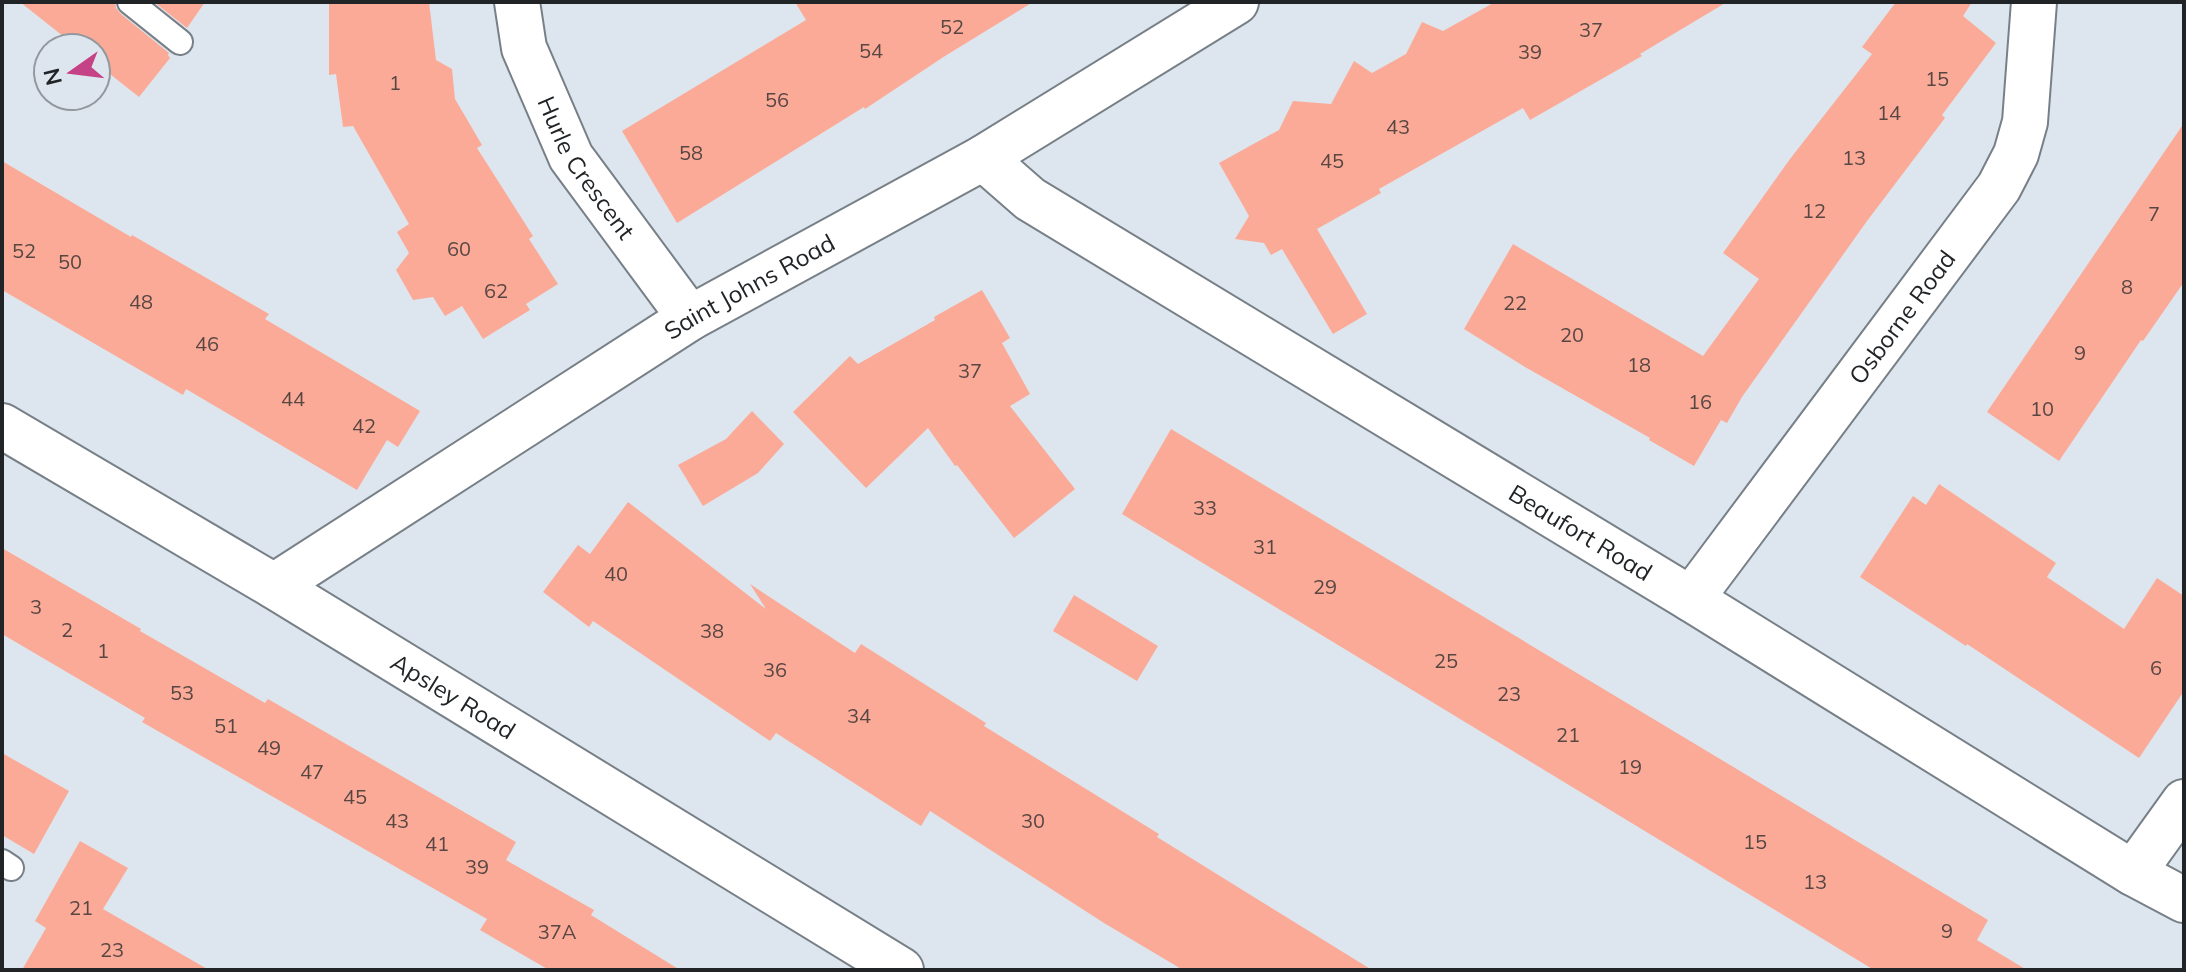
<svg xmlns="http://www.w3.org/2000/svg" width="2186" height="972" viewBox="0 0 2186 972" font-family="Mulish,sans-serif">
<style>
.building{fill:#fbaa97}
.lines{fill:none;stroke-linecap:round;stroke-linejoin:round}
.lane-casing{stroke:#777f87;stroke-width:28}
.street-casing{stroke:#777f87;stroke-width:48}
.lane{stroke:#fff;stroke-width:24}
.street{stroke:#fff;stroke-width:44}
.labels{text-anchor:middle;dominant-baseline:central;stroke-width:7;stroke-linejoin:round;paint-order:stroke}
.number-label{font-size:20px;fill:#584643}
.street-label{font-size:24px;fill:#212427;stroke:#dde6ee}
</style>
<rect width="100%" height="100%" fill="#dde6ee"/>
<path class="building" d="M20 2H115L116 8 121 14 169 53 168 55 170 58 139 97 96 63V48H78Z
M154 2H205L187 28Z
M329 2H429L436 60 452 69 455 99 482 145 477 148 533 236 529 239 558 284 526 304 530 310 483 339 462 306 445 316 433 297 413 300 396 270 409 253 397 232 409 224 353 126 343 127 336 74 329 75Z
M795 2H1033L945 56 865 109 864 107 677 223 622 131 806 20Z
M1495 2H1727L1640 54 1642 56 1530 120 1523 108 1379 189 1381 193 1317 229 1367 314 1333 334 1282 249 1271 255 1264 243 1235 239 1249 216 1219 163 1279 130 1293 101 1331 104 1354 61 1372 73 1406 54 1422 22 1443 31Z
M1896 2H1972L1963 16 1996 43 1942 115 1945 118 1867 221 1742 397 1727 423 1721 420 1694 466 1649 440 1650 438 1525 367 1464 329 1513 244 1703 356 1759 279 1723 253 1790 159 1872 54 1862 47Z
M2184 123V282L2143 341 2141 340 2059 461 1987 412Z
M2 161 131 237 132 235 269 314 265 319 420 411 398 447 387 440 357 490 186 389 183 395 2 290Z
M982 290 1010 338 1002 343 1030 394 1010 406 1075 489 1014 538 957 465 955 466 928 428 866 488 793 412 850 356 858 364 935 320 934 317Z
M752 411 784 444 758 473 703 506 678 465 726 439Z
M1171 429 1988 920 1977 940 2027 970H1874L1122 514Z
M1939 484 2056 563 2047 577 2124 629 2157 578 2184 596V691L2139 758 1967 644 1966 646 1860 577 1913 496 1926 505Z
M628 502 766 609 750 584 855 653 861 644 986 723 984 726 1159 834 1157 837 1372 970H1183L1104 923 930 811 921 826 776 733 770 741 593 621 589 627 543 592 578 545 590 554Z
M2 548 141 629 140 631 265 703 268 699 516 842 506 860 594 910 591 915 680 970H549L480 930 487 919 142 722 145 718 2 634Z
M1074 595 1158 646 1137 681 1053 631Z
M2 753 69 791 34 854 2 835Z
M80 841 128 868 103 909 209 970H22L46 928 35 921Z"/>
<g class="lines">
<defs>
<path id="lane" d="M130 2 180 42
M2 862 11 868"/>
<g id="street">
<path id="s1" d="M517 2 524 48 571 157 690 318"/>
<path id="s2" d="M983 158 1030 199 1691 599 2133 873 2184 900"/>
<path id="s3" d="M2 426 274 586 901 970"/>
<path id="s4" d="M274 586 690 318 983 158 1236 2"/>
<path id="s5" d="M1691 599 1999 187 2016 154 2025 122 2034 2"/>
<path d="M2133 873 2184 802"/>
</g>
</defs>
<use href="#lane" class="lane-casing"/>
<use href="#street" class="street-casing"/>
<use href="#lane" class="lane"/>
<use href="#street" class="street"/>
</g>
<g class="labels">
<g class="number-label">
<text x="952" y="26">52</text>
<text x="1591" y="29">37</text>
<text x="871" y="50">54</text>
<text x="1530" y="51">39</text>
<text x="1937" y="78">15</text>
<text x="395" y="82">1</text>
<text x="777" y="99">56</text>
<text x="1889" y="112">14</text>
<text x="1398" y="126">43</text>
<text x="691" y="152">58</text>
<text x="1854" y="157">13</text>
<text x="1332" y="160">45</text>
<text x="1814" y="210">12</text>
<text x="2154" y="213">7</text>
<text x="459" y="248">60</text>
<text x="24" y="250">52</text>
<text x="70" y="261">50</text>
<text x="2127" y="286">8</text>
<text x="496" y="290">62</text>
<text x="141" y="301">48</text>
<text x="1515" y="302">22</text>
<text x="1572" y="334">20</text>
<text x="207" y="343">46</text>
<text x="2080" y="352">9</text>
<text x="1639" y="364">18</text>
<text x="970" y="370">37</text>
<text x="293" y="398">44</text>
<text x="1700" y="401">16</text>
<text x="2042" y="408">10</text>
<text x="364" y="425">42</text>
<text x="1205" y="507">33</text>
<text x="1265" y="546">31</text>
<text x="616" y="573">40</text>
<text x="1325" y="586">29</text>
<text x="36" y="606">3</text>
<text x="67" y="629">2</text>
<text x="712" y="630">38</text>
<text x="103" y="650">1</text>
<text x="1446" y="660">25</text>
<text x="2156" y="667">6</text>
<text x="775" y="669">36</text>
<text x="182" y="692">53</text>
<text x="1509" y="693">23</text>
<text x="859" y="715">34</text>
<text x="226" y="725">51</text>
<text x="1568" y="734">21</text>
<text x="269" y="747">49</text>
<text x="1630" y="766">19</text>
<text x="312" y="771">47</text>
<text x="355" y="796">45</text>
<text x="397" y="820">43</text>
<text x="1033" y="820">30</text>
<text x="1755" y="841">15</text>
<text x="437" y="843">41</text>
<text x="477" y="866">39</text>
<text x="1815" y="881">13</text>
<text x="81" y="907">21</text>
<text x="1947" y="930">9</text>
<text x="557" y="931">37A</text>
<text x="112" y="949">23</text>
</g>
<g class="street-label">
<text stroke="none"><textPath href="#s1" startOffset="182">Hurle Crescent</textPath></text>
<text stroke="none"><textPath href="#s4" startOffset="562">Saint Johns Road</textPath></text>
<text stroke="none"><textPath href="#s5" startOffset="352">Osborne Road</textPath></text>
<text stroke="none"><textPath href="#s2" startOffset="706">Beaufort Road</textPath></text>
<text stroke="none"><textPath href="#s3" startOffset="526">Apsley Road</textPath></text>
</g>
</g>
<rect width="2186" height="972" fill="none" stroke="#212427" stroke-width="8"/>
<g transform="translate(72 72) rotate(256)"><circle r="38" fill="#dde6ee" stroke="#92989e" stroke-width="2"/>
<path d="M0-6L14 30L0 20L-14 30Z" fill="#c64286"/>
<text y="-12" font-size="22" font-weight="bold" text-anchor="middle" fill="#212427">N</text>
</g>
</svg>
